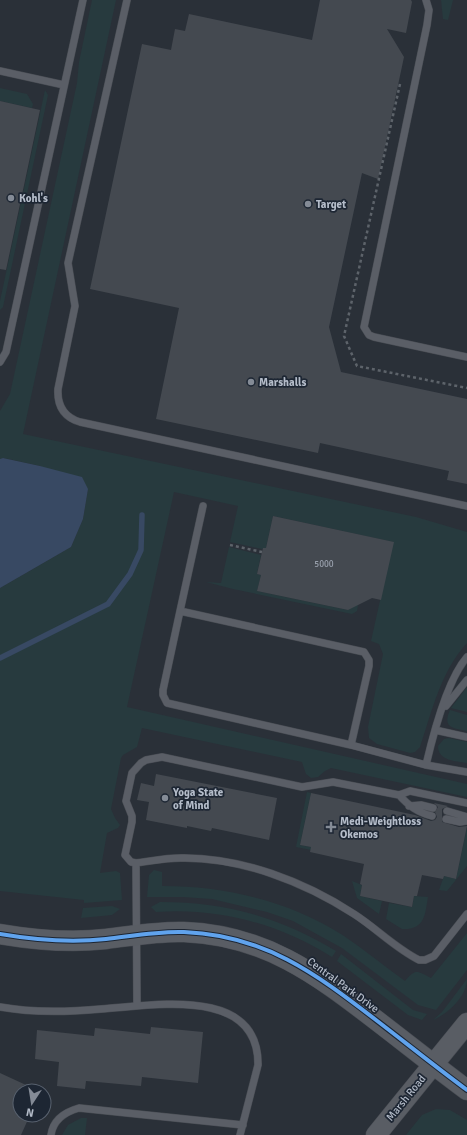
<svg xmlns="http://www.w3.org/2000/svg" width="467" height="1135" viewBox="0 0 467 1135" font-family="Signika,sans-serif">
<style>
.green{fill:#273a3e}
.water{fill:#384963}
.lines{fill:none;stroke-linecap:round;stroke-linejoin:round}
.stream{stroke:#384963;stroke-width:5.5}
.building{fill:#444950}
.lane-casing{stroke:#484c53;stroke-width:8}
.secondary-casing{stroke:#484c53;stroke-width:21}
.path{stroke:#5d636a;stroke-width:2.5;stroke-dasharray:3 3;stroke-linecap:butt}
.lane{stroke:#5a5e66;stroke-width:7}
.secondary{stroke:#595d64;stroke-width:20}
.cycleway-casing{stroke:#1d2633;stroke-width:6}
.cycleway{stroke:#60a3ed;stroke-width:4}
.poi-dot{fill:#848b96;stroke:#1d2633;stroke-width:1.5}
.labels{text-anchor:middle;dominant-baseline:central;stroke-width:3.5;stroke-linejoin:round;paint-order:stroke}
.number-label{font-size:9px;fill:#989fab}
.poi-label{font-size:11px;font-weight:bold;fill:#b4bcc9;stroke:#1d2633;text-anchor:start}
.street-label{font-size:11px;fill:#b4bcc9;stroke:#1d2633}
</style>
<rect width="100%" height="100%" fill="#2a3038"/>
<path class="green" d="M92 0H116L23 434 416 517 467 532V643C441 671 432 711 420 747L415 752 410 753 377 744 369 738 368 727 383 654 379 644 371 641 393 542 273 516 266 548 262 549 230 542 238 506 174 492 127 707 467 784V797L331 768 325 771 318 777 311 778 306 774 302 762 142 728 137 747 123 755 121 758 111 809 115 818 120 825 118 828 107 833 100 873 116 871 120 873 122 900 84 903V900L0 891V588L71 547 83 519 88 489 40 466 4 458 0 459V411L10 394 77 83 79 62Z
M441 0H453L448 20 443 19Z
M0 88 27 94 33 104 32 108 0 101Z
M45 90 48 95 3 307 0 310V301Z
M229 547 261 555 257 574 261 575 257 591 348 610 357 604 358 605 357 611 352 614 233 589 206 582 221 583Z
M467 687V712L451 708Z
M450 710 467 715V731C453 728 442 728 450 710Z
M449 738 467 742V763C456 761 438 761 438 746L444 739Z
M307 792 311 793 300 845 311 847V850L296 847Z
M467 827V866L447 891 439 890 444 876 456 879Z
M154 870 162 872V886C226 886 290 901 344 936 365 950 385 967 405 981 416 968 417 971 431 978L467 933V970L436 1010 418 1005 342 948 293 921 267 912 212 899 183 897H147L149 875Z
M352 881 362 885 360 896 382 901 379 914 357 898Z
M414 896 428 897C425 915 425 930 402 929L386 919 389 903 412 907Z
M160 902C227 902 279 917 336 951L332 957C280 924 217 907 156 912L151 907Z
M112 906 120 909 112 915 81 918 83 908Z
M341 954 413 1010 427 1014 422 1020 408 1015 337 961Z
M467 979C467 996 448 1014 433 1020L442 1012Z
M436 1109 450 1110 467 1120V1135H406L422 1115Z
M81 1118H87L85 1135H62L68 1125Z"/>
<path class="water" d="M3 458 40 466 82 477 88 489 83 519 71 547 0 588V459Z"/>
<g class="lines">
<path class="stream" d="M0 658 108 604 130 574 141 550 142 515"/>
</g>
<path class="building" d="M320 0H411L412 2 406 33 387 29 404 57 378 179 362 173 329 327 341 372 467 399V484L447 480 449 471 320 443 318 453 156 419 179 308 90 289 142 44 171 50 175 29 185 31 189 14 312 40Z
M0 101 40 110 6 270 0 269Z
M273 516 394 542 381 600 372 598 348 610 257 591 261 575 257 574 263 548H266Z
M156 774 277 798 269 840 212 828 211 831 187 826V828L146 820 149 802 137 800 141 783 154 786Z
M311 793 415 815 431 821 435 820 437 817 435 812 438 807 434 803 448 806 442 809V822L459 827 467 826 456 879 444 876 443 879 422 875 417 896H414L412 907 360 896 362 885 360 884 364 864 310 852 311 847 300 845Z
M151 1027 203 1032 198 1083 142 1077 141 1086 86 1081 85 1089 57 1086 59 1062 35 1059 37 1030 94 1036 95 1028 150 1034Z
M0 1073 39 1091H20V1115H30L21 1135H0Z"/>
<g class="lines">
<defs>
<path id="lane" d="M127 0 68 263 75 306 58 389C57 406 64 417 80 422L467 506
M426 0 429 10 427 25 364 327 369 335 374 337 467 357
M0 71 64 85
M0 362 6 352 83 0
M203 506 180 611 364 652 369 660V666L351 745 426 765 467 772
M180 611 163 690V695L167 703 351 745
M446 706 467 680
M435 730 467 737
M426 765C433 735 447 680 467 657
M399 795C409 806 417 812 432 816
M467 803 410 791 399 795 333 782 302 787 162 757 146 760 141 763 132 773 126 801 132 816V822L125 855 131 862 136 863C151 861 166 858 181 858 241 857 305 882 354 914 376 928 395 948 419 960H425L434 956 467 914
M409 806 421 805 433 808
M447 811 467 817
M446 819 460 822 467 821
M136 863 137 1005
M0 1007C32 1013 68 1012 101 1009 152 1006 259 985 258 1065L240 1135
M51 1135C53 1120 65 1112 79 1108L243 1125"/>
<path id="secondary" d="M0 934C35 940 70 943 106 939 132 936 157 931 184 932 264 935 315 973 376 1020 406 1043 436 1067 467 1090
M376 1135 467 1023"/>
</defs>
<use href="#lane" class="lane-casing"/>
<use href="#secondary" class="secondary-casing"/>
<path class="path" d="M400 84 344 336 357 366 467 388
M230 545 262 552"/>
<use href="#lane" class="lane"/>
<use href="#secondary" class="secondary"/>
<defs>
<path id="cycleway" d="M0 934C35 940 70 943 106 939 132 936 157 931 184 932 264 935 315 973 376 1020 406 1043 436 1067 467 1090"/>
</defs>
<use href="#cycleway" class="cycleway-casing"/>
<use href="#cycleway" class="cycleway"/>
</g>
<g class="poi-dot">
<circle cx="11" cy="198" r="4"/>
<circle cx="308" cy="204" r="4"/>
<circle cx="251" cy="382" r="4"/>
<circle cx="165" cy="798" r="4"/>
<path d="M329 821h4v4h4v4h-4v4h-4v-4h-4v-4h4z"/>
</g>
<g class="labels">
<g class="number-label">
<text x="324" y="564">5000</text>
</g>
<g class="poi-label">
<text x="19" y="198">Kohl's</text>
<text x="316" y="204">Target</text>
<text x="259" y="382">Marshalls</text>
<text x="173" y="792">Yoga State<tspan x="173" dy="13">of Mind</tspan></text>
<text x="340" y="821">Medi-Weightloss<tspan x="340" dy="13">Okemos</tspan></text>
</g>
<g class="street-label">
<text transform="translate(343 985) rotate(36)">Central Park Drive</text>
<text transform="translate(406 1098) rotate(-51)">Marsh Road</text>
</g>
</g>
<g transform="translate(32 1103) rotate(192)"><circle r="19" fill="#1d2633" stroke="#59626f"/>
<path d="M0-3L7 15L0 10L-7 15Z" fill="#848b96"/>
<text y="-6" font-size="11" font-weight="bold" text-anchor="middle" fill="#b4bcc9">N</text>
</g>
</svg>
